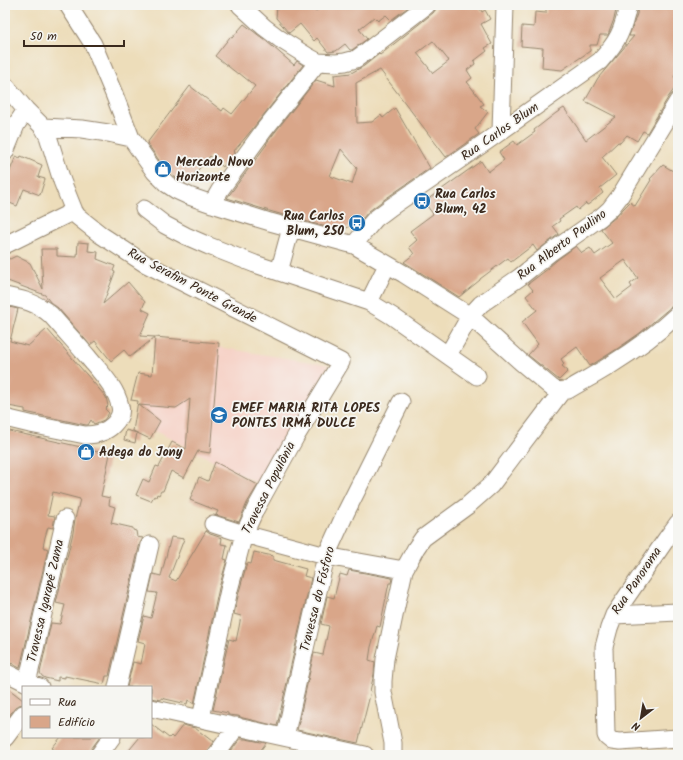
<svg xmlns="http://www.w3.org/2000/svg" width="683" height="760" viewBox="0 0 683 760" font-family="Kalam,sans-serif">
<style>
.built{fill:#f6d1c6}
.building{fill:#d9a689;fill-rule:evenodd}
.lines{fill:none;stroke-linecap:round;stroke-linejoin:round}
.minor-casing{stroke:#94846c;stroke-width:19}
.minor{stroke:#fff;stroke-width:17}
.labels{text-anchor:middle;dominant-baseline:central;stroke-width:3.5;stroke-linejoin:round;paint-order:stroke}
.street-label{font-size:13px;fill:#3b2a1e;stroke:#f6f6f2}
.poi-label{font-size:13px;font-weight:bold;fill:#3b2a1e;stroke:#f6f6f2;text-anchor:start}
</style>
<rect width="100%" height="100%" fill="#f6f6f2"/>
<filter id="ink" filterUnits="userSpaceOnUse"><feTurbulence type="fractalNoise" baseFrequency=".025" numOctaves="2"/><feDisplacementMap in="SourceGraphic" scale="8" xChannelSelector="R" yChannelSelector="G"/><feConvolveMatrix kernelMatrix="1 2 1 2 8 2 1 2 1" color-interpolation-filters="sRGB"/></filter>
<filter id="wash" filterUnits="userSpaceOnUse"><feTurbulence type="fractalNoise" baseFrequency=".012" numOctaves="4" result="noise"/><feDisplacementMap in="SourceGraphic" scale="16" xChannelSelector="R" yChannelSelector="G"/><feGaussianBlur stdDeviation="0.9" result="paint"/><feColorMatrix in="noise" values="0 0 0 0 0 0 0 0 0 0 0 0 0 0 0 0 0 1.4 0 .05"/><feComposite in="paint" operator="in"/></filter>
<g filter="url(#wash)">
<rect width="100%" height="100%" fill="#edddba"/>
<path class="built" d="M155 337 329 365 264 486 135 421 138 401V373L152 375Z"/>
<g id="blocks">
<path class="building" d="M296 5H311L316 11 323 5H411L391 20 386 15 378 21 374 17 359 29 367 39 352 50H350L345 44 336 51 328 52 317 38 314 41 300 24 289 33 276 18 277 6H296Z
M437 5H478L482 12 485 10 490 19 481 24 492 44 485 48 487 51 474 61 475 64 467 70 472 78 467 82 468 83 484 104 480 106 488 112 475 129 479 134 446 157 380 70 356 83 357 123 372 122 381 115 383 118 395 108 430 168 385 199 369 211 362 219 345 229 337 230 273 212 227 198 267 144H266L272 136 316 80 335 86 334 75 351 73 364 66 379 54 380 55 433 13 436 9ZM433 41 449 61 433 73 417 53ZM341 149 357 168 352 184 330 176Z
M546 5H617L614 19 608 35H600L597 45H590V51L562 70 542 68 543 48 521 46 522 26 534 27 535 12 546 13Z
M638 5H678V70L674 77 678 80V84L669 96 647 133 643 131 637 141 627 135 620 143 618 142 602 157 616 175 600 188 603 193 589 204 587 205 586 203 578 210 576 207 559 219 560 221 553 226 559 234 537 251 533 245 511 262 508 258 480 279V280L459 297 404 262 414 254 409 247 417 240 410 231 433 214 424 202 481 161 488 172 504 160 499 152 514 141 517 145 535 132 534 130 556 113 564 108 586 140 616 117 585 101 598 78 634 36H629L637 14Z
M244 24 266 41 294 65 297 61 303 65 250 132 234 151 235 152 228 162 227 161 223 167 210 156 192 177H191L186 183 173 176 163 166 147 143 190 86 222 111 224 108 232 114 255 86 239 73 238 74 215 56 230 37 232 38Z
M16 156 20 158 21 156 42 165 38 177 45 179 40 195 24 189 17 206 5 201V183Z
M663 165 678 174V304H675L672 306 640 333 617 349 590 366 577 347 561 359 564 364 562 366 568 371 559 380 528 355 538 344 522 322 537 310 526 296 533 290 528 284 549 268V267L557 260 576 246 582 253 590 248 595 255 612 243 601 229 617 216 623 209 630 202 635 206 651 180 650 179ZM625 260 638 278 630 284 632 287 616 299 600 278Z
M78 242 89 243 88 251 98 252 97 259 115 266 113 271 115 272 103 304 128 282 145 302 142 309 150 313 140 336 155 337 130 357 124 350 111 361 95 341 90 345 58 308 50 302 45 295 5 280V257L10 259 16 256 30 263 43 289 41 249H57V256L77 257Z
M5 306 18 309 10 341 28 346 47 329 106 397 108 406 105 409 109 413 104 420 94 424 91 420 88 425H86L25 412V409L8 406 9 400 5 399Z
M155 337 219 343 210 453 198 451 184 478 171 471 163 491H161L159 495 157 494 156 497 154 496 151 501 136 495 143 479 149 482 156 466 159 467 172 442 186 449 190 399 176 408 139 405 160 421 150 439 133 431 138 401 131 400 138 373 152 375Z
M5 430 81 447V449L110 454 101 496 110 498 109 505 115 507 111 523 133 528V530L136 531 137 537 143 538 140 543 109 676H106L104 684 65 676V678L58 677V681L45 678 42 676 40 673 51 623 60 624 65 605 56 603 73 533 75 519 80 499 53 492 48 515 55 516 53 528 48 527 45 537 43 547 48 549 20 668 14 665V664L5 662Z
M126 430 137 433 135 443 124 440Z
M215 462 258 485 247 503 239 522 216 515 218 511 190 500 199 477 208 481Z
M206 531 210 534 222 538 221 544 227 545 224 559 227 560 219 588 194 704 188 700 187 704 161 698V700L151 698V687H127L133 662 141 664 145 644V643L138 641 144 616 151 618 157 593 149 592 153 574 161 576 171 537 184 539 169 578 176 581Z
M254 552 273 556V560L306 569 304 576 311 578 277 726 243 718 238 716 228 715V713L213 710 229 639 236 641 239 627 241 616 234 614 239 592 247 563 251 564Z
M349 570 392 578 391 583H389L380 627 377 626 371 647 369 660 375 662 374 674 370 691H371L358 743 297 730 314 653 323 655 329 626 321 624 327 596 334 598 340 574 347 576Z
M5 686 23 700V704L19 705 15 708 5 721Z
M151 724 169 738 171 736 173 738 183 725 195 728 212 741H214L208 749 206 755H125L140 737H151Z
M61 737H100L91 749 89 755H61L52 748Z
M240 739H246L266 743 257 755H228Z"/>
</g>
</g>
<g filter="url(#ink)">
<use href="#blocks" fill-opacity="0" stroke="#94846c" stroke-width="1"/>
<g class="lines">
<defs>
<path id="minor" d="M68 5 93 44 114 94 131 138 155 172 167 184 176 190 189 196 212 204 270 222 354 245 404 274 470 316 521 362 551 387 555 390 562 391 568 390C581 382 595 375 609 366 633 351 657 334 678 314
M240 5 264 27 280 39 307 56 318 62 336 63 345 62 356 59 367 51 427 5
M5 85 26 110 43 127 48 136 62 181 74 211 77 216 101 235 144 263 341 362 296 436 256 508 244 534 229 590 201 718
M43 127 82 129 108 133 131 138
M501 131 505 5
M5 152 16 125 26 110
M212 204 220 190 264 130 318 62
M144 209 165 225 186 236 209 246 255 264 369 302 392 316 477 376
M5 245 74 211
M354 245 364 232 375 219 391 207 487 141 600 61C618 41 623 31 628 5
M279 272 291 228
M5 296C24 300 36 302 51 315 63 329 76 343 88 357 100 372 116 387 120 406 122 413 118 420 113 425 105 433 96 435 85 435L30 424 5 418
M369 302 387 265
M448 355 470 316 481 304 520 277 551 252 601 217 610 209 620 196 678 101
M678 523 667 538 614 615 609 628 604 647 606 735 607 737 612 741 620 742 678 738
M213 524 244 534 326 556 404 570
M614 615 678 612
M5 672 27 683 40 687
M27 683 65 519
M117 687 150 545
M151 708 365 755
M285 737 326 556 346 512 401 402
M5 738 23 714
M99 755 112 737
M216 755 237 726
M393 755V743L383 692V681L385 659 394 616 404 570 416 548 423 538 467 506 491 485 562 391"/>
</defs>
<use href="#minor" class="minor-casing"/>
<use href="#minor" class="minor"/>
</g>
</g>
<defs>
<symbol id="shop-disc" viewBox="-11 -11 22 22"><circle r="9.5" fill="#1f6fb2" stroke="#f6f6f2"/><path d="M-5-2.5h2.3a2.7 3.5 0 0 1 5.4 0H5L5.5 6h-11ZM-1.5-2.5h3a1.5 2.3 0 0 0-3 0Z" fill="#fff"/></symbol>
<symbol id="bus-disc" viewBox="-11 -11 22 22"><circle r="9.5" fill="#1f6fb2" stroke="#f6f6f2"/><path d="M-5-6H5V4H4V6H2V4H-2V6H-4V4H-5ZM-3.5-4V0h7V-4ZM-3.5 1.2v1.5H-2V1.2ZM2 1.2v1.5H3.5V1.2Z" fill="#fff"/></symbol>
<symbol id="school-disc" viewBox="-11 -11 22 22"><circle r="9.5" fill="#1f6fb2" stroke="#f6f6f2"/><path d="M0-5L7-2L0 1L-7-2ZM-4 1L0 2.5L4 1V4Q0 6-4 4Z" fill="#fff"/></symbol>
</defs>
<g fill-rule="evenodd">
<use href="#shop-disc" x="153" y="159" width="20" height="20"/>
<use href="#bus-disc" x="412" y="191" width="20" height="20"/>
<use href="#bus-disc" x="347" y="213" width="20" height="20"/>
<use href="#school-disc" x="209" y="405" width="20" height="20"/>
<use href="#shop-disc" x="76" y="442" width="20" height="20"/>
</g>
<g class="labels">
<g class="street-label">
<text transform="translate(500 132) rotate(-35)">Rua Carlos Blum</text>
<text transform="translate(562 245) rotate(-37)">Rua Alberto Paulino</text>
<text transform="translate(192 286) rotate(28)">Rua Serafim Ponte Grande</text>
<text transform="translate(269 488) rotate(-63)">Travessa Populônia</text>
<text transform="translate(637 581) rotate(-56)">Rua Panorama</text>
<text transform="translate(318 599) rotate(-76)">Travessa do Fósforo</text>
<text transform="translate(46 601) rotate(-77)">Travessa Igarapé Zama</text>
</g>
<g class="poi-label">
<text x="176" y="162">Mercado Novo<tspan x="176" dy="15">Horizonte</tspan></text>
<text x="435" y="194">Rua Carlos<tspan x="435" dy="15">Blum, 42</tspan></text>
<text x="344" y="216" text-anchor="end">Rua Carlos<tspan x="344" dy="15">Blum, 250</tspan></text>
<text x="232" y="408">EMEF MARIA RITA LOPES<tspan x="232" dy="15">PONTES IRMÃ DULCE</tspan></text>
<text x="99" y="452">Adega do Jony</text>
</g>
</g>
<rect width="683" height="760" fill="none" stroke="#f6f6f2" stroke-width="20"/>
<rect x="22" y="686" width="130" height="52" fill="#f6f6f2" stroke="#aba49d"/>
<rect x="30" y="699" width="20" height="6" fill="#ffffff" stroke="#aba49d"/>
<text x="58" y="706" font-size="12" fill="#3b2a1e">Rua</text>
<rect x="30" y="716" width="20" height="12" fill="#d9a689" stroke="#aba49d"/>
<text x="58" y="726" font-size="12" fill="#3b2a1e">Edifício</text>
<g transform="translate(641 718) rotate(211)" stroke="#f6f6f2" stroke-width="3" paint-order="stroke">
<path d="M0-3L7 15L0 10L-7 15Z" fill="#3b2a1e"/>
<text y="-6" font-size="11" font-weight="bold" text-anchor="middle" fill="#3b2a1e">N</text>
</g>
<path d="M24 40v6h100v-6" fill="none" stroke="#3b2a1e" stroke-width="2"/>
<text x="30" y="40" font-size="12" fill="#3b2a1e" stroke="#f6f6f2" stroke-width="3" paint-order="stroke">50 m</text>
</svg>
